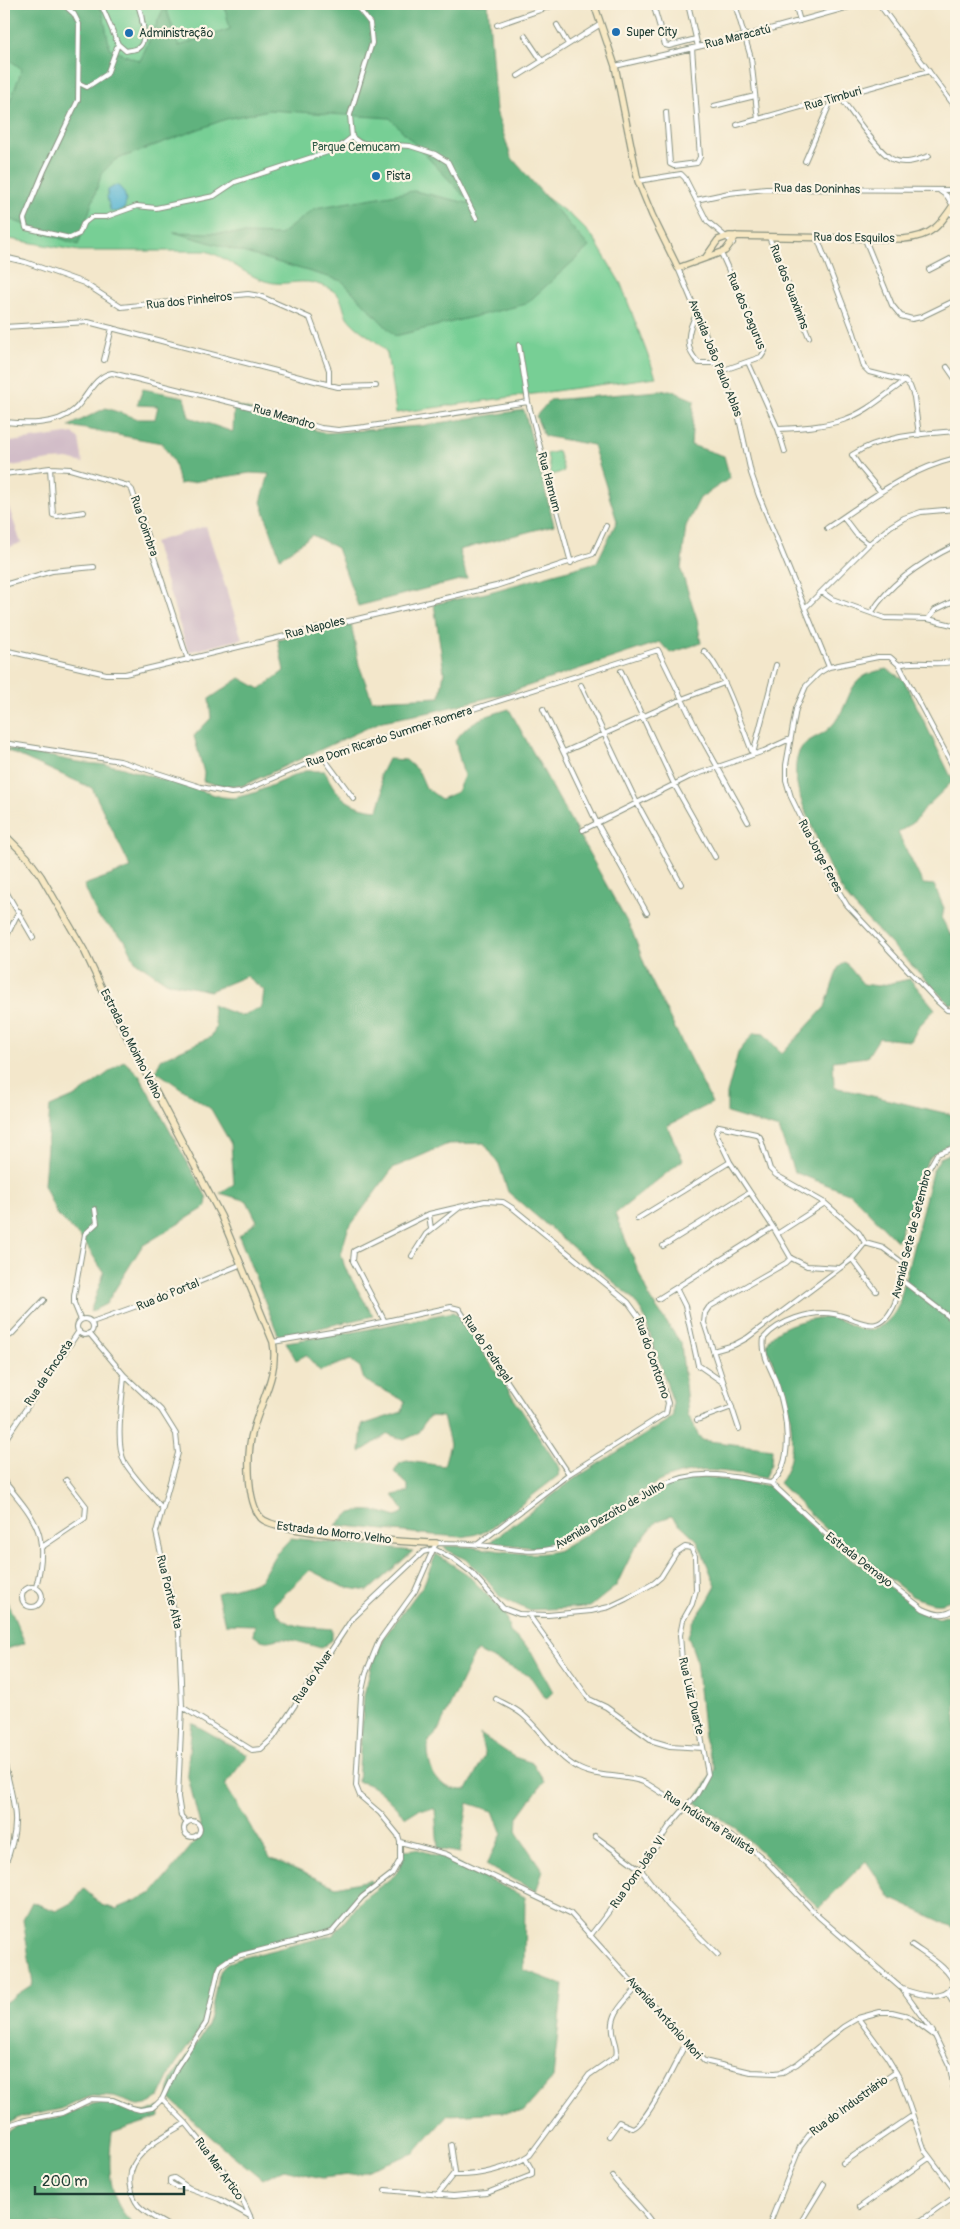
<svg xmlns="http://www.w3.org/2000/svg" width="960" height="2229" viewBox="0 0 960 2229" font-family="Pangolin,sans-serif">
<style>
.industrial{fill:#d2bdc8}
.green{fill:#77cf95;stroke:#4b8664}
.forest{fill:#61b27e;stroke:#407859}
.water{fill:#53b3d2;stroke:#397883}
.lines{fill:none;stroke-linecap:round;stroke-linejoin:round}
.street-casing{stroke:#899280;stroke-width:6}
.secondary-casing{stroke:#899280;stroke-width:8}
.street{stroke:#fff;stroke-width:4}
.secondary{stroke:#f7e8c3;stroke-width:5.5}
.poi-dot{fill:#1f6fb2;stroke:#fcf5e5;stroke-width:2}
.labels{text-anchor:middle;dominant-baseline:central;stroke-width:4.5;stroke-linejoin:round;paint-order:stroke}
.poi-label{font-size:12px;fill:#1f3d34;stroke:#fcf5e5;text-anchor:start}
.street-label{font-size:12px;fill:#1f3d34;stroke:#fcf5e5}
.park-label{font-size:12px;fill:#315a47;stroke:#fcf5e5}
</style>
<rect width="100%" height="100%" fill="#fcf5e5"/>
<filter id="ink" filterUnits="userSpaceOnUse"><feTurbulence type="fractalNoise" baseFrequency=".02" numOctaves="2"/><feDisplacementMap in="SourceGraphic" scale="10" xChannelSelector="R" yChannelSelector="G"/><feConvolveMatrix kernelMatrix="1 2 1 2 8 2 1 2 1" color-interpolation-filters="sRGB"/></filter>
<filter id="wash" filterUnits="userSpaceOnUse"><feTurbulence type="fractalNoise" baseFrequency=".0096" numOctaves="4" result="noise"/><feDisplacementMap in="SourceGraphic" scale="20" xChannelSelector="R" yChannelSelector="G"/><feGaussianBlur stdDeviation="1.12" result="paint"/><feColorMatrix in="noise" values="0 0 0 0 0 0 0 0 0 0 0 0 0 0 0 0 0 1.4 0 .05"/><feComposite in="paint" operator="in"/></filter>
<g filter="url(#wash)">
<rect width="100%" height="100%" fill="#f3e7cb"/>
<path class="industrial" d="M73 433 79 439 83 463 68 459 50 460 4 467V443Z
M4 493 21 543 4 549Z
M206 526 242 639 188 652 154 542Z"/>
<path class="green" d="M4 4H482L491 92 505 151 530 185 575 219 593 237 621 284 656 377 396 413 387 353C377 338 357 332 347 317 343 310 343 301 338 295 333 289 321 285 314 283 297 279 284 287 265 281 243 274 227 257 206 251H79L4 238Z
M558 451 564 471 552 475 547 454Z"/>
<path class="forest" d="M4 4H93L102 10 110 49 140 61 165 5 179 46 230 29 224 4H488L496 111 511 157 589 247 526 304 395 336 342 281 173 232 280 235 315 208 414 191 472 204 390 118 269 110 226 119 115 160 102 173 78 245 4 217V118L22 69 4 56Z
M143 389 184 397 189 417 233 432 234 405 325 433 420 426 524 410 554 525 459 550 467 578 358 606 337 548 312 535 280 558 261 502 269 474 250 473 179 484 174 463 162 443 69 426 106 408 138 419H155L158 406 137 405Z
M670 390 694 400 691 445 724 456 730 478 700 498 686 526 681 570 697 619 701 643 670 653 660 642 507 693 431 712 382 721 242 786 217 785 203 781 204 773 194 736 211 718 209 699 240 678 260 689 284 671 278 640 351 623 359 665 372 700 440 697 444 672 434 604 486 593 597 562 617 521 593 445 544 436 536 416 550 400Z
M887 669 904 680 953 781 924 809 916 820 898 833 923 884 934 885 944 908 942 919 950 934 956 935V1004H949C927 981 905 958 883 936 869 921 853 907 842 890 828 869 820 845 810 822 801 802 790 774 799 752 805 737 824 738 835 722 855 695 845 676 887 669Z
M509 709 632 931 649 976 712 1103 667 1126 683 1160 615 1214 649 1297 681 1343 688 1415 701 1440 772 1449 771 1464 764 1478C723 1471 697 1464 658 1482L557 1543 535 1548 490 1542 574 1479 673 1417V1402L642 1311 631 1297 508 1192 499 1164 484 1143 448 1144 393 1168 348 1229 341 1253 345 1268 373 1316 279 1337 239 1236 257 1221 247 1201 220 1193 234 1184 231 1144 211 1109 156 1071 161 1059 211 1037 216 1027 212 1005 241 1016 262 1007 264 990 246 976 210 991 166 982 135 961 125 940 98 917 84 885 131 868 92 788 4 749C32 750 59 760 86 763 101 765 114 764 129 770L222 797 234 798 254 793 305 771H325C336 797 350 808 378 810L383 793 380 775 388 759 406 760 419 772 426 788 441 799 457 792 464 776 455 741C471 719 484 717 509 709Z
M845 962 863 984 878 986 910 979 935 1009 919 1026 911 1041 879 1038 867 1057 833 1061 834 1087 953 1115 956 1112V1144L945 1146 928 1159 897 1241 851 1194 794 1172 779 1129 727 1113V1094L738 1053 754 1033 764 1034 782 1054 825 1007 838 968Z
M124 1061 139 1075 207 1198 206 1207 142 1246 106 1304 90 1312 104 1273 83 1240 57 1215 44 1185 50 1107 78 1095Z
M956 1151V1565L954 1581 956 1583V1596C941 1608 929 1603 912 1596L828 1531 779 1483C799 1460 792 1409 781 1382 777 1370 770 1359 767 1346 770 1326 813 1316 831 1318 841 1319 850 1326 860 1329 878 1334 893 1319 899 1304L932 1172 940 1158Z
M453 1312 459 1316 559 1467V1475L487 1531 473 1535 462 1537 433 1535 336 1525C341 1521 346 1514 352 1513 366 1508 384 1512 396 1517L404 1511 393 1495 408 1492V1485L394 1472 400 1463 407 1461 444 1466 450 1444 443 1417 429 1416 417 1434 404 1440 388 1434 360 1452 362 1425 402 1412 405 1401 364 1380 360 1367 350 1360 320 1371 306 1355 296 1360 286 1342 354 1332Z
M704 1477 770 1486 824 1537 922 1612 939 1618 956 1613V1878L950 1884 956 1903V1932L953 1927 892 1899 866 1861 819 1908 736 1828 695 1802 715 1769 704 1738 696 1659 688 1636 693 1622 707 1602 716 1586 697 1540 671 1516 657 1521 634 1549 616 1586 590 1607 528 1610 500 1597 486 1578 465 1559 447 1550 444 1546C456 1546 468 1546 479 1548 507 1551 532 1558 560 1550L661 1489 676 1482Z
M291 1538 413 1551 368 1591 343 1587 310 1570 273 1605C283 1631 308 1626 332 1629V1640L321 1648C310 1645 298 1641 286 1639 271 1637 269 1647 253 1635L255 1625 225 1624 217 1593 260 1581 275 1555Z
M436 1554 467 1574 505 1614 510 1632 531 1651 553 1692 546 1699 530 1676 476 1651 437 1733 428 1742C427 1770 436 1791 467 1790L485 1756 480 1734 514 1757 533 1763 544 1781 518 1817 517 1833 543 1871 536 1891 486 1865 502 1834 493 1811 468 1803 460 1853 438 1849 435 1809H419L406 1817C392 1805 377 1783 358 1782L364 1695 372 1663 385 1636 424 1584Z
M4 1595 25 1643 4 1650Z
M192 1723 248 1755 225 1785 270 1858 336 1887 370 1880 373 1885 360 1895 330 1930 240 1953 219 1963 215 1971 207 2011 199 2031 175 2065 159 2098 150 2104 140 2106 114 2097 92 2096 61 2109 20 2117 4 2126V2003L33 1984 23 1919 32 1902 56 1911 73 1902 84 1889 102 1905 116 1909 153 1893 202 1833 187 1773Z
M416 1849 443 1857 525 1897 524 1970 563 1985 553 2078 524 2111 448 2115 414 2153 358 2174 322 2178 284 2169 262 2179 212 2138 169 2098C164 2079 196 2048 204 2032 214 2014 214 1981 222 1969 226 1963 234 1961 241 1958L333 1935 363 1899 394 1876 400 1868 403 1850Z
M103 2102C123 2105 138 2120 159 2107L160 2117 112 2133C109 2157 107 2189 122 2211 125 2216 131 2220 135 2225H92L89 2223 80 2225H4V2137C18 2117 45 2122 66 2115 79 2111 89 2103 103 2102Z"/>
<path class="water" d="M116 185C125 189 128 200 124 209L115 212 110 210 107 197 108 190Z"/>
</g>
<g filter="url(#ink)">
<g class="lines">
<defs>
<path id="street" d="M52 4H54
M63 4 74 14 79 24 78 100 44 171 24 219 26 228 70 238 79 234 83 224 92 217H106L137 206 156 208 214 196 235 182 337 149 352 137
M101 4 118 44 126 51C129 50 135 50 138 48 149 42 141 13 138 4
M355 4 370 23 372 43 350 115 352 137 360 143 410 146 435 154 448 162 476 218
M653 4 665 45 669 46 696 39
M688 4 698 47
M735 4 751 58 758 120
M795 4 800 21
M879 4 956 108
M497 25 557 4
M557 25 568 44
M525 36 542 61
M615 66 745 36 860 4
M518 76 601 24
M79 83 87 87 107 74 118 44
M840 97C851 111 880 155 894 160 905 165 918 160 929 156
M714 106 755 96
M666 112 670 164 674 166 697 163 700 157 692 48
M737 125 929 71
M805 161 832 99
M638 181 681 174 685 178 707 221 733 243
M940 191 947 196 953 206
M696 200 729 193 766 189 956 190
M949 212 956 217
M769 237 809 337
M817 237 854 333 864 367 869 372 905 381 910 386 914 397 919 435
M864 237 892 305 901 316 912 319 921 317 956 300
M721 253 765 351 761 357 721 371
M4 257 25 262 84 283 121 307 248 294 260 296 310 318 329 370V385
M678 268 737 409 751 473 759 496 829 667
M929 270 956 256
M697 313C688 329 683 349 699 363H718
M4 327 88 322 338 387 376 386
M104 360 112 328
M748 362 778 429 785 452
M947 367 956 380
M528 402 571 563
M4 422C26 424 56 426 74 410 87 398 94 376 112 373L269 412 321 428 338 430 365 427 528 402 519 345
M778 429C799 428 822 427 843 420 866 413 886 394 905 381
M50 468 53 515 57 516 84 512
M4 474 50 468 70 469 128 486 132 490 188 660
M880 491 860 467 852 455C881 435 923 434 956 431
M843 517 856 534 869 544
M827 528C869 500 906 470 956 458
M4 585 52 571 94 567
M822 592 832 599 885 618 928 619 956 626
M805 608 869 544 891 526 904 518 921 512 956 509
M872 612C890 583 925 560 956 545
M928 619 935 610 956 600
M4 650 106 674H125L496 586 593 554 606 526
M704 651C724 669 742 728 753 754
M899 665C917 659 937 667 956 661
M621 671 674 784 715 857
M581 685 637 803 681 884
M543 709 597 823 647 913
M4 743 120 761 201 787 231 793 241 792 323 757 658 650 697 730 748 822
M564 752 682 699 724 683
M753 754 776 665
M323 757 354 799
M956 772 899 665 890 657H878L829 667 819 673 806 686 796 709 786 765V780L791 797 830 877 847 905 937 1001 947 1010 956 1011
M583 830 689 777 764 751 790 739
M4 888 33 938
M4 942 19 911
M429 1214 431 1229
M637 1219 730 1162
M777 1234 825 1203
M865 1243 883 1248 903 1263
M663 1246 750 1192
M412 1256 426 1234 459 1208
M852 1259 876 1291
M839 1268 807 1266 791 1258 773 1227 730 1162 718 1137 716 1132 719 1126 756 1134 760 1137 770 1169 776 1175 825 1203 859 1233 865 1243
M900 1279 956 1322
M676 1288 685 1306 698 1365 724 1383
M658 1299 773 1227
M77 1327a8 8 0 1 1 16 0a8 8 0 1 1-16 0Z
M81 1320 74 1303V1296L85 1234 97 1223 95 1209
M384 1320 353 1261 354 1251 429 1214 485 1201 503 1202 514 1209 628 1302 641 1320 668 1403 666 1413 569 1474 478 1544
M92 1322 165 1296 242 1264
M89 1333 124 1375 161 1410 176 1434 178 1453 156 1532 179 1632 182 1707 178 1797 181 1816 187 1823
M4 1337 11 1335 44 1300
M273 1342 349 1329 451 1307 459 1309 569 1474
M713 1351 734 1345 747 1338 852 1259 865 1243
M124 1375C123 1398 114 1443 125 1463 135 1479 150 1494 162 1508
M697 1420 732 1407
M739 1429 704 1323 705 1313 709 1307 786 1263 791 1258
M4 1441 79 1331
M4 1481C36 1520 50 1534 36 1587
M771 1483C796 1464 786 1411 777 1385 772 1369 761 1356 764 1338 778 1321 811 1310 834 1314 859 1318 879 1341 895 1303L928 1170 937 1154 956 1147
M771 1483 826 1534 923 1609C936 1615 944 1617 956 1609
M42 1547 85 1518 86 1506 66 1480
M22 1597a10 10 0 1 1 20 0a10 10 0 1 1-20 0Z
M529 1615 589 1699 606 1707 653 1741 670 1746 703 1748
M496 1699C505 1704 515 1708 523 1715 542 1731 555 1756 578 1768 596 1778 624 1774 646 1783L753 1850 767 1862 819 1917 902 1989 933 2032
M182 1707 252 1750 261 1749 273 1738 352 1619 423 1552 434 1549 455 1560 471 1572 503 1608 519 1614 548 1615 591 1611 609 1607 626 1599 654 1583 661 1577 676 1553 685 1547 691 1548 695 1556 696 1590 692 1604 683 1620 680 1635 682 1661 695 1704 708 1774 697 1794 668 1828 641 1870 590 1936
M4 1761C14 1805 23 1823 4 1867
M184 1829a8 8 0 1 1 16 0a8 8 0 1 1-16 0Z
M595 1836 641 1870 669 1906 718 1955
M400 1842 446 1854 570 1913 704 2061 751 2072 775 2073 783 2072 797 2064 843 2027 858 2018 880 2012H892L908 2016 935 2036 950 2067 956 2101
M902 1989C917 1994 943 2003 953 1986 955 1971 924 1954 912 1945
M948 1993 956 2007
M858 2018 887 2057 900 2079 925 2151 956 2192
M162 2099 186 2123
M4 2131 12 2124 21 2121 62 2113 92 2099 113 2100 132 2108 140 2110 152 2108 157 2104 162 2099 177 2067 206 2023 218 1972 221 1965 228 1960 241 1955 332 1932 362 1897 392 1874 400 1860V1842L398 1835 380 1813 360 1796 356 1786 361 1695 366 1673 379 1641 415 1591 436 1543C451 1543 466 1543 480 1545 507 1548 532 1555 559 1547L660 1486C701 1467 728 1476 771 1483
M609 2136 619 2122 633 2128C648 2122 677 2060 686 2043
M843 2163 912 2116
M453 2175C478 2176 509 2169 530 2155L589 2075 616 2056C618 2049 616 2044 614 2037 608 2015 623 2003 637 1988
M613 2177C625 2194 643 2207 653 2225
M189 2188 177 2187 170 2183V2179L174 2178 189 2188 219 2199 250 2216
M385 2190 453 2196 487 2193 532 2175V2170L525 2158
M437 2195 455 2172 451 2145
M860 2207 929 2158
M167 2225C157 2219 146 2214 138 2205 134 2200 132 2193 131 2187 124 2155 162 2137 186 2123 209 2152 243 2190 253 2225
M769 2225 800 2147 813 2130 896 2072
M799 2225 824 2184
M915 2225 956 2196"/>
<path id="secondary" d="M594 4 615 66 638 181 652 215 678 268 725 251 736 236
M706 257 718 240 729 236 903 239C933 237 941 224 956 201
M4 834 27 857 41 876 84 950 107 999 221 1216 273 1342C279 1374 261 1400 253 1430 247 1450 246 1501 261 1518 275 1533 410 1543 436 1543"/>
</defs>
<use href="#street" class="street-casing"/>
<use href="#secondary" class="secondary-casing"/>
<use href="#street" class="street"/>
<use href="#secondary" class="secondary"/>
</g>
</g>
<g class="poi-dot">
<circle cx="616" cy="32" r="5"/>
<circle cx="129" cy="33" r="5"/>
<circle cx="376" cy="176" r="5"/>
</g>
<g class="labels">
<g class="poi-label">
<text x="626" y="32">Super City</text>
<text x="139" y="33">Administração</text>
<text x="386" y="176">Pista</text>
</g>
<g class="street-label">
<text transform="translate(738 37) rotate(-14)">Rua Maracatú</text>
<text transform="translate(833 99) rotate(-16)">Rua Timburi</text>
<text transform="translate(817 189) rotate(1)">Rua das Doninhas</text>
<text transform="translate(854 238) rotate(1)">Rua dos Esquilos</text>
<text transform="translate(789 287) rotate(69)">Rua dos Guaxinins</text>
<text transform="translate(189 301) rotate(-6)">Rua dos Pinheiros</text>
<text transform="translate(746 311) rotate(67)">Rua dos Cagurus</text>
<text transform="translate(715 358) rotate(68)">Avenida João Paulo Ablas</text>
<text transform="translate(284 417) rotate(16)">Rua Meandro</text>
<text transform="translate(549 482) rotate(75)">Rua Hamum</text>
<text transform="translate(144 526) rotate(71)">Rua Coimbra</text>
<text transform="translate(315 628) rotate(-14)">Rua Napoles</text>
<text transform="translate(389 737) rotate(-18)">Rua Dom Ricardo Summer Romera</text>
<text transform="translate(820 856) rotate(62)">Rua Jorge Feres</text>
<text transform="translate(131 1044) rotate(63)">Estrada do Moinho Velho</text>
<text transform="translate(912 1234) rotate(-76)">Avenida Sete de Setembro</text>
<text transform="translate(168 1295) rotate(-22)">Rua do Portal</text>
<text transform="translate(487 1349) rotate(56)">Rua do Pedregal</text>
<text transform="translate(652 1358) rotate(71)">Rua do Contorno</text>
<text transform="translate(49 1373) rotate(-56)">Rua da Encosta</text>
<text transform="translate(610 1515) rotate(-30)">Avenida Dezoito de Julho</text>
<text transform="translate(334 1533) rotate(7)">Estrada do Morro Velho</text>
<text transform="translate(859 1560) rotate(38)">Estrada Demayo</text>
<text transform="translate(169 1592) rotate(76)">Rua Ponte Alta</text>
<text transform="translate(313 1677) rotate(-56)">Rua do Alvar</text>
<text transform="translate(691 1696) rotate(77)">Rua Luiz Duarte</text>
<text transform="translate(709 1823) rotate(33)">Rua Indústria Paulista</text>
<text transform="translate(638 1872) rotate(-55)">Rua Dom João VI</text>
<text transform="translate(664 2018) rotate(48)">Avenida Antônio Mori</text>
<text transform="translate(849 2106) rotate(-36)">Rua do Industriário</text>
<text transform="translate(219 2169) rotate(54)">Rua Mar Artico</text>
</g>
<g class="park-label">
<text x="356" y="147">Parque Cemucam</text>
</g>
</g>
<rect width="960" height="2229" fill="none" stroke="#fcf5e5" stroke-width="20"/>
<path d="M35 2186v8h149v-8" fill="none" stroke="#1f3d34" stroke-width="2.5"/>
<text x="42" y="2186" font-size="15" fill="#1f3d34" stroke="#fcf5e5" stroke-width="4" paint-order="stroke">200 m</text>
</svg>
